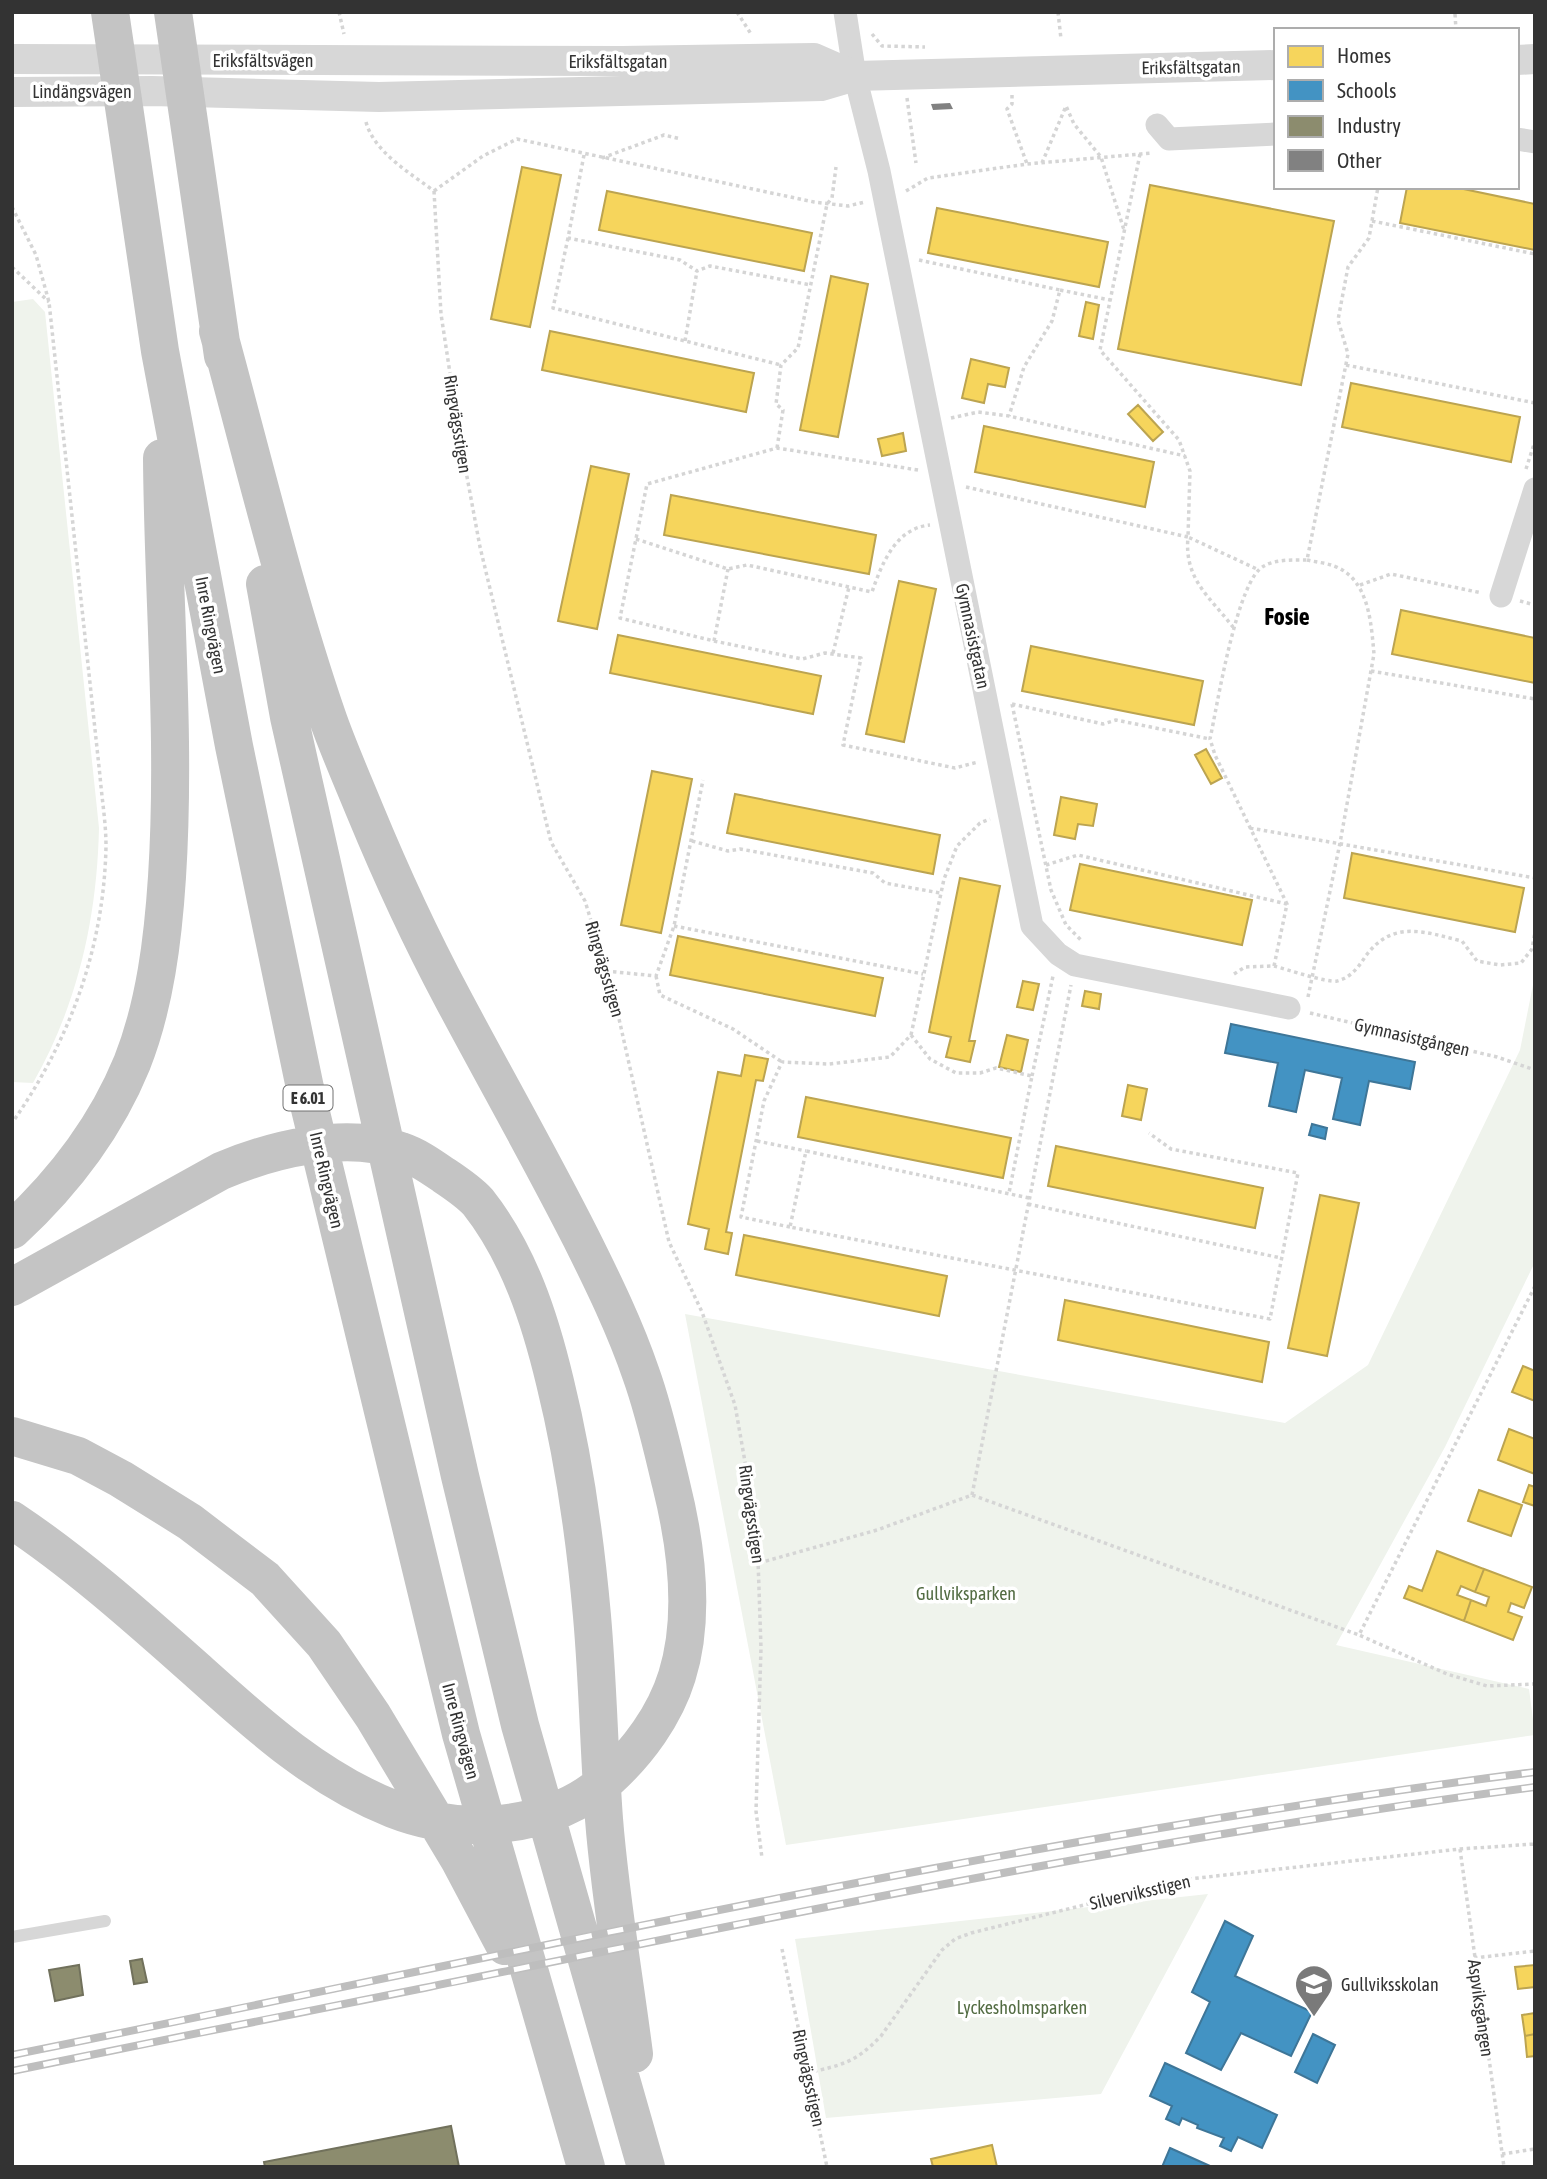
<svg xmlns="http://www.w3.org/2000/svg" width="1547" height="2179" viewBox="0 0 1547 2179" font-family="'Asap Condensed',sans-serif">
<style>
.green{fill:#eff3ec}
.homes{fill:#f6d55c;stroke:#bca450;stroke-width:2}
.schools{fill:#4393c3;stroke:#3e7698;stroke-width:2}
.industry{fill:#8c8c6e;stroke:#71715c;stroke-width:2}
.building{fill:#818181}
.lines{fill:none;stroke-linecap:round;stroke-linejoin:round}
.path{stroke:#d5d5d5;stroke-width:3.5;stroke-dasharray:3.5 3.5;stroke-linecap:butt}
.service{stroke:#d7d7d7;stroke-width:12}
.minor{stroke:#d7d7d7;stroke-width:23}
.tertiary{stroke:#d7d7d7;stroke-width:30}
.motorway{stroke:#c4c4c4;stroke-width:38}
.rail-casing{stroke:#bebebe;stroke-width:8}
.rail{stroke:#fff;stroke-width:5;stroke-dasharray:16;stroke-linecap:butt}
.labels{text-anchor:middle;dominant-baseline:central;stroke-width:7;stroke-linejoin:round;paint-order:stroke}
.shield{fill:#fff;stroke:#707070;stroke-width:2}
.shield-label{font-size:16px;font-weight:bold;fill:#333}
.street-label{font-size:18px;fill:#333;stroke:#fff}
.park-label{font-size:18px;fill:#536c43;stroke:#fff}
.poi-label{font-size:18px;fill:#333;stroke:#fff;text-anchor:start}
.district-label{font-size:24px;font-weight:bold;fill:#000;stroke:#fff}
</style>
<rect width="100%" height="100%" fill="#fff"/>
<path class="green" d="M33 299 45 312 99 828C97 918 78 1004 33 1083L12 1082V302Z
M1535 975V1262L1445 1447 1336 1645 1529 1689 1535 1735 786 1845 685 1314 1285 1423 1368 1365 1520 1050Z
M1208 1894 1101 2094 826 2118 795 1939Z"/>
<path class="homes" d="M522 167 561 175 530 327 491 319Z
M1150 185 1334 221 1301 385 1118 349Z
M1407 187H1454L1535 204V250L1400 223Z
M607 191 812 233 804 271 599 230Z
M937 208 1108 242 1099 287 928 253Z
M831 276 868 284 838 437 800 430Z
M1086 302 1099 305 1093 339 1079 336Z
M550 331 754 373 746 412 542 370Z
M971 359 1009 368 1005 387 988 384 984 403 962 398Z
M1351 383 1520 417 1511 462 1342 427Z
M1138 405 1163 432 1153 441 1128 414Z
M984 426 1154 462 1145 507 975 472Z
M903 433 906 451 882 456 878 439Z
M591 466 629 474 597 629 558 621Z
M671 495 876 535 869 574 664 535Z
M899 581 936 589 904 742 866 734Z
M1401 610 1535 638V683L1392 654Z
M618 635 821 676 813 714 610 673Z
M1031 646 1203 681 1194 725 1022 691Z
M1206 749 1222 778 1211 784 1195 755Z
M652 771 692 779 661 933 621 925Z
M735 794 940 835 933 874 727 833Z
M1061 797 1097 804 1093 826 1078 824 1075 839 1054 835Z
M1352 853 1524 888 1515 932 1344 898Z
M1080 864 1252 900 1242 945 1070 910Z
M960 878 1000 886 969 1041H975L970 1062 946 1057 951 1037 929 1032Z
M678 936 883 978 875 1016 670 975Z
M1023 981 1039 984 1033 1010 1017 1007Z
M1085 991 1101 994 1099 1009 1082 1006Z
M1007 1035 1028 1040 1021 1072 999 1067Z
M745 1055 768 1059 763 1081 756 1080 726 1232 732 1233 728 1254 705 1249 709 1229 688 1224 718 1072 741 1076Z
M1128 1085 1147 1089 1141 1120 1122 1116Z
M806 1097 1011 1138 1003 1178 798 1137Z
M1056 1146 1263 1188 1255 1228 1048 1186Z
M1320 1195 1359 1203 1327 1356 1288 1348Z
M744 1235 947 1276 939 1316 736 1275Z
M1065 1300 1269 1342 1262 1382 1058 1340Z
M1523 1366 1535 1371V1401L1512 1392Z
M1509 1429 1535 1439V1474L1498 1460Z
M1529 1485 1535 1487V1506L1523 1502Z
M1479 1490 1522 1505 1511 1536 1468 1521Z
M1437 1551 1484 1569 1475 1592 1461 1586 1457 1595 1471 1600 1464 1621 1404 1598 1409 1586 1422 1591Z
M1484 1569 1532 1587 1524 1608 1511 1603 1508 1612 1522 1617 1513 1640 1464 1621 1471 1600 1486 1606 1489 1597 1475 1592Z
M1535 1965V1987L1518 1989 1515 1967Z
M1535 2013V2034L1525 2036 1522 2015Z
M1535 2034V2056L1527 2057 1525 2036Z
M992 2145 997 2167H933L931 2159Z"/>
<path class="schools" d="M1231 1024 1415 1062 1410 1089 1369 1081 1360 1125 1333 1119 1342 1078 1305 1070 1296 1112 1269 1106 1278 1063 1225 1053Z
M1312 1124 1327 1128 1325 1139 1309 1135Z
M1225 1921 1253 1936 1235 1976 1312 2012 1291 2056 1241 2033 1221 2070 1186 2053 1210 2002 1192 1992Z
M1313 2034 1335 2045 1317 2083 1295 2072Z
M1165 2063 1277 2115 1262 2148 1238 2137 1231 2151 1220 2146 1224 2138 1197 2128 1198 2125 1182 2118 1179 2125 1166 2119 1172 2106 1150 2096Z
M1170 2148 1210 2166V2167H1162Z"/>
<path class="industry" d="M142 1959 147 1982 134 1984 130 1961Z
M79 1965 83 1995 55 2001 49 1970Z
M451 2126 459 2167H265L264 2162Z"/>
<path class="building" d="M950 103 953 109 933 110 931 104Z"/>
<g class="lines">
<path class="path" d="M339 12 344 34
M737 12 751 34
M1058 12 1061 39
M1447 12H1463
M1455 14 1456 30
M872 34 882 46 925 47
M1012 95V104L1007 109 1027 164
M907 98 916 163
M366 122C374 152 410 173 434 191
M1140 154 1100 350 1179 440 1190 471 1188 537 1259 570
M584 155 568 238 680 260 697 271 710 266 811 285
M602 158 664 135 681 139
M1042 163 1066 106 1074 124 1101 157 1124 230
M434 191 441 314 460 439 480 547 551 842 585 901 613 992 669 1242 702 1312 735 1405 757 1530 761 1648 756 1811 762 1858
M434 191 483 156 517 139 814 202 848 206 865 202
M906 191 928 178 1027 164 1152 153
M12 207 36 255 49 302 100 776C102 800 106 823 106 846 104 948 70 1040 12 1123
M1372 221 1535 254
M568 238 553 308 781 365
M919 260 1060 290 1052 321 1024 367 1009 416
M12 267 49 302
M1060 290 1110 300
M685 341 697 271
M1346 365 1535 403
M951 418 978 412 1009 416 1185 456
M777 448 783 410 776 404 781 365 798 348 827 204 832 198 836 167
M1526 469 1535 441
M918 470 777 448 647 484 620 618 714 641 802 659 825 653 861 658 843 745 955 768 978 762
M966 487 1188 537C1184 579 1209 596 1233 627
M636 539 728 569 747 565 872 592C882 563 896 528 930 525
M1307 560C1316 562 1326 563 1334 566 1369 579 1371 622 1374 654L1340 843 1308 997
M1360 585 1391 574 1482 593
M1520 601 1535 605
M714 641 728 569
M833 653 849 587
M1371 671 1535 699
M1012 704 1051 890 1066 925 1082 941
M1012 704 1103 724 1116 720 1210 739
M1250 828 1535 878
M692 841 728 851 740 849 873 873 885 883 940 893
M1046 865 1078 855 1287 904
M674 926 923 974
M1274 966C1286 969 1327 983 1337 981 1350 978 1358 968 1365 957 1392 919 1425 932 1462 941L1477 961 1500 965 1521 963 1532 949 1535 932
M606 971 656 976 674 926 703 780
M1234 974 1245 967 1274 966 1287 904 1215 755 1210 739C1217 707 1237 579 1264 566 1276 559 1294 560 1307 560L1348 354 1338 320 1348 267 1369 238 1378 187
M656 976 660 995 733 1029 782 1062
M1310 1013 1497 1057 1535 1070
M911 1035 944 879 957 846 980 823 990 819
M1032 1076 1053 976
M757 1141 806 1151
M1029 1198 806 1151 790 1227 1270 1319 1298 1173 1171 1149 1149 1133
M1028 1204 1281 1258
M790 1227 741 1217 764 1101 782 1062 829 1064 890 1057 911 1035 930 1059 956 1073H980L996 1068 1032 1076 1009 1193
M1535 1286 1359 1635 1447 1674 1487 1686 1535 1684
M972 1495 1071 985
M759 1563 877 1530 972 1495 1359 1635
M1460 1849 1504 2167
M782 1949 827 2167
M1474 1958 1535 1951
M807 2073C842 2065 855 2063 881 2036L942 1950 955 1939 971 1933 1189 1879 1460 1849 1535 1844
M1502 2154 1535 2149"/>
<path class="service" d="M12 1937 105 1921"/>
<path class="minor" d="M845 12 855 76 879 171 1032 926 1058 954 1075 965 1289 1008
M1157 125 1169 139 1276 134
M1517 139 1535 142
M1501 596 1535 489"/>
<path class="tertiary" d="M12 59 622 61 814 58 855 76
M1517 60 1535 59
M12 92 152 91 379 97 821 86 855 76 1276 65"/>
<path class="motorway" d="M110 12 160 351 234 746 305 1088 461 1734 586 2167
M173 12 223 356
M265 584 289 717 460 1476 520 1725 646 2167
M12 1230C64 1182 105 1129 132 1063 155 1005 163 939 167 877 176 737 163 598 162 458
M12 1287 221 1171C273 1149 346 1131 401 1151 416 1156 429 1165 442 1174 454 1182 468 1191 478 1202 519 1254 540 1319 555 1382 574 1459 585 1537 592 1616 598 1684 599 1751 604 1819 610 1897 624 1976 634 2054
M12 1436 78 1456 121 1479 190 1522 265 1579 324 1644 373 1716 460 1861 505 1946
M12 1520C78 1564 138 1618 198 1671 257 1724 317 1779 393 1809 462 1836 551 1830 608 1779 638 1752 665 1715 677 1676 696 1615 686 1544 671 1484 662 1447 654 1410 641 1374 625 1327 603 1282 581 1238 540 1157 495 1078 452 997 420 937 391 874 365 811 352 779 338 748 327 716 284 590 253 459 218 331"/>
<defs>
<path id="rail" d="M12 2055C518 1953 1022 1837 1535 1772
M12 2071C149 2043 287 2015 424 1988 793 1913 1161 1836 1535 1787"/>
</defs>
<use href="#rail" class="rail-casing"/>
<use href="#rail" class="rail"/>
</g>
<defs>
<symbol id="school-pin" viewBox="-11 -11 22 30"><path d="M0 17L-7.5 6A9.5 9.5 0 1 1 7.5 6Z" fill="#7a7a7a" stroke="#fff"/><path d="M0-5L7-2L0 1L-7-2ZM-4 1L0 2.5L4 1V4Q0 6-4 4Z" fill="#fff"/></symbol>
</defs>
<g fill-rule="evenodd">
<use href="#school-pin" x="1292" y="1962" width="44" height="60"/>
</g>
<g class="labels">
<rect class="shield" x="283.5" y="1085.5" width="49" height="25" rx="5"/>
<g class="shield-label">
<text x="308" y="1098">E 6.01</text>
</g>
<g class="street-label">
<text x="263" y="60">Eriksfältsvägen</text>
<text x="618" y="61">Eriksfältsgatan</text>
<text transform="translate(1191 67) rotate(-1)">Eriksfältsgatan</text>
<text x="82" y="91">Lindängsvägen</text>
<text transform="translate(458 424) rotate(81)">Ringvägsstigen</text>
<text transform="translate(211 625) rotate(79)">Inre Ringvägen</text>
<text transform="translate(973 636) rotate(78)">Gymnasistgatan</text>
<text transform="translate(605 969) rotate(74)">Ringvägsstigen</text>
<text transform="translate(1412 1037) rotate(13)">Gymnasistgången</text>
<text transform="translate(327 1180) rotate(77)">Inre Ringvägen</text>
<text transform="translate(752 1514) rotate(82)">Ringvägsstigen</text>
<text transform="translate(461 1731) rotate(75)">Inre Ringvägen</text>
<text transform="translate(1140 1892) rotate(-13)">Silverviksstigen</text>
<text transform="translate(1481 2008) rotate(82)">Aspviksgången</text>
<text transform="translate(809 2078) rotate(78)">Ringvägsstigen</text>
</g>
<g class="park-label">
<text x="966" y="1593">Gullviksparken</text>
<text x="1022" y="2007">Lyckesholmsparken</text>
</g>
<g class="poi-label">
<text x="1341" y="1984">Gullviksskolan</text>
</g>
<g class="district-label">
<text x="1287" y="616">Fosie</text>
</g>
</g>
<rect width="1547" height="2179" fill="none" stroke="#333333" stroke-width="28"/>
<rect x="1274" y="28" width="245" height="161" fill="#ffffff" stroke="#adadad" stroke-width="2"/>
<rect x="1288" y="46" width="35" height="21" fill="#f6d55c" stroke="#adadad" stroke-width="2"/>
<text x="1337" y="63" font-size="21" fill="#333333">Homes</text>
<rect x="1288" y="80" width="35" height="21" fill="#4393c3" stroke="#adadad" stroke-width="2"/>
<text x="1337" y="98" font-size="21" fill="#333333">Schools</text>
<rect x="1288" y="116" width="35" height="21" fill="#8c8c6e" stroke="#adadad" stroke-width="2"/>
<text x="1337" y="133" font-size="21" fill="#333333">Industry</text>
<rect x="1288" y="150" width="35" height="21" fill="#818181" stroke="#adadad" stroke-width="2"/>
<text x="1337" y="168" font-size="21" fill="#333333">Other</text>
</svg>
